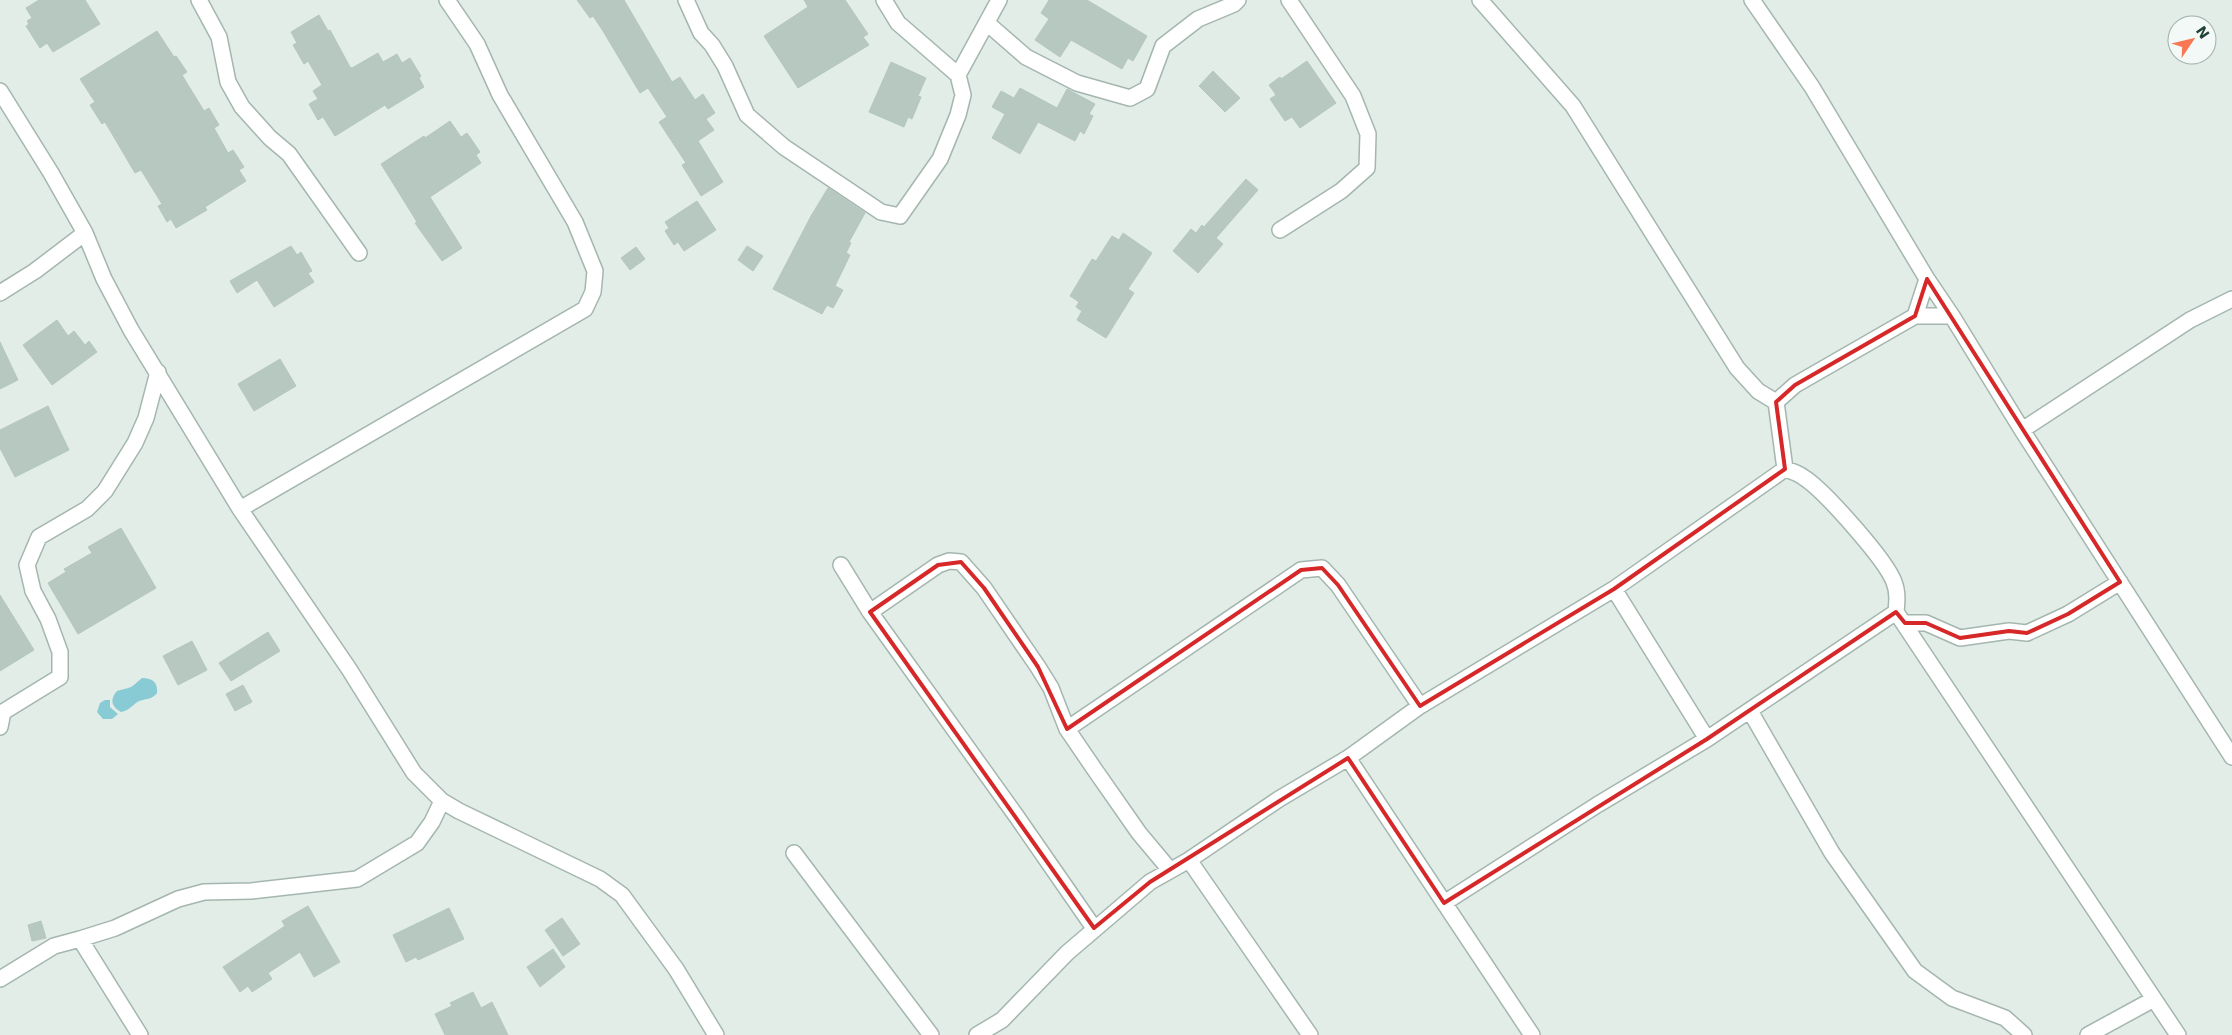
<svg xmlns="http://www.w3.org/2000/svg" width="2232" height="1035" viewBox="0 0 2232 1035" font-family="'DejaVu Sans',sans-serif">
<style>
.water{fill:#88cbd5}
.building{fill:#b7c8c1;stroke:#b4c7bf}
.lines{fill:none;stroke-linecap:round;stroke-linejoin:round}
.minor-casing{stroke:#a4b6af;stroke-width:18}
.minor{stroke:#fff;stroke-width:15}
.marked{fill:none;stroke:#d62828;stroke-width:4;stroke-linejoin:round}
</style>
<rect width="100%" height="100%" fill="#e2ede8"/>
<path class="water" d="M142 678C153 678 158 683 157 693 152 699 150 698 143 700 134 701 132 710 121 712 112 707 109 700 117 691 134 686 128 690 142 678Z
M105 700H110V707L118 714 112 719H103L97 712 100 703Z"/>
<path class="building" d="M39 0H85L100 24 53 52 47 43 40 48 26 26 29 24 27 21 32 18 26 8Z
M577 0H624L672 82 680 77 695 100 703 94 715 113 706 119 714 130 698 141 723 182 701 196 682 165 686 163 659 122 667 117 648 88 640 93 603 31 593 16 590 18Z
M804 0H845L868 34 863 37 869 45 798 88 764 36 808 7Z
M1049 0H1087L1147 36 1133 61 1128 58 1122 69 1071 40 1060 57 1035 40 1049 19 1041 13Z
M319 15 328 31 330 30 350 67 352 68 378 53 383 62 397 54 402 63 410 58 421 76 419 78 424 87 388 109 385 105 335 136 323 117 318 120 309 104 318 99 313 91 322 85 308 61 304 64 293 45 297 43 291 32Z
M157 31 174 57 176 56 187 72 182 75 204 111 209 108 219 125 214 128 228 153 233 150 244 167 239 170 246 181 205 207 207 210 176 228 171 219 167 222 158 206 162 204 141 170 135 173 105 122 102 124 90 105 95 102 80 79Z
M1307 61 1336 103 1300 128 1292 117 1285 121 1270 99 1276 95 1269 85 1280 77 1281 79Z
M891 62 926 78 918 96 921 97 912 119 908 117 904 127 869 112Z
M1213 71 1240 98 1225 112 1199 86Z
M1020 88 1057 108 1067 89 1095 104 1089 114 1093 116 1084 134 1080 131 1075 141 1038 122 1020 154 992 138 1005 114 992 107 1001 91 1014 98Z
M450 121 461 137 467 133 480 152 476 155 481 163 430 197 462 248 442 261 415 223 417 222 381 164 424 136 425 138Z
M1246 179 1258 190 1216 238 1223 244 1198 273 1173 251 1191 229 1196 233 1202 225 1204 227Z
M828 188 865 213 849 242 851 243 846 253 850 255 835 286 843 290 833 308 827 305 822 314 773 289 811 216Z
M697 201 716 230 684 251 678 242 674 245 665 231 669 228 665 222Z
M1123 233 1152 253 1128 289 1134 293 1106 338 1077 320 1082 311 1076 307 1079 302 1070 296 1092 259 1096 261 1112 236 1119 240Z
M291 246 297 255 301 252 312 271 308 273 314 282 274 307 257 280 237 293 230 281Z
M747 246 763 256 753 271 738 260Z
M636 247 645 259 630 270 621 258Z
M57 320 68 336 74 331 85 345 89 341 97 352 52 385 23 345Z
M0 342 18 380 0 389Z
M280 359 296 386 254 411 238 384Z
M48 406 69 450 15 477 0 448V430Z
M121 528 156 588 78 634 48 583 66 572 64 569 92 553 88 547Z
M0 595 34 650 0 671Z
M268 632 280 651 231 681 219 663Z
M192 641 207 670 178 685 163 656Z
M243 685 252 702 235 711 226 694Z
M308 906 340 962 314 977 300 952 268 973 272 979 252 992 248 986 240 992 223 967 285 926 282 921Z
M449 908 464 939 418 960 416 957 406 962 393 935Z
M562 918 580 944 563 956 545 930Z
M41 921 46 938 32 941 28 925Z
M553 949 565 967 540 987 527 967Z
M473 992 481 1008 492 1002 508 1035H445L435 1014 452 1006 450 1003Z"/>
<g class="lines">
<defs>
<path id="minor" d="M199 0 219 37 228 82 242 107 270 138 289 154 359 253
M686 0 701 33 712 45 725 66 747 115 784 147 881 212 900 216 940 159 958 115 963 95 958 75 999 0
M884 0 898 23 958 75
M1480 0 1573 106 1737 368 1758 391 1776 402 1785 469
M1752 0 1812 87 1927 279 1952 316 2022 430 2232 757
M987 23 1026 57 1077 83 1130 98 1147 89 1163 46 1198 19 1234 4 1238 0
M0 91 51 173 85 233 104 279 131 330 240 509 349 669 414 773 442 801 459 811 600 879 622 895 676 969 716 1035
M1280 230 1341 191 1367 168 1368 134 1353 96 1289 0
M0 293 35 271 85 233
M1915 316 1927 279
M1776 402 1795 385 1915 316H1952
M2022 430 2190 320 2232 299
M1785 469C1791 471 1798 473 1803 477 1823 489 1886 560 1894 582 1898 592 1897 602 1896 612L2178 1035
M240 509 585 309 593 292 595 271 575 222 500 95 477 44 447 0
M841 565 870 612 1017 817 1094 928
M1614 589 1707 739
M870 612 938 565 949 561 961 562 984 588 1038 667 1051 688 1067 729 1095 770 1139 833 1170 870
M1905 623H1926L1960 638 2009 631 2027 633 2068 614 2120 582
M1750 711 1832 853 1915 971 1952 998 2005 1018 2024 1035
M0 727 3 712 60 677V652L48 619 33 591 27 565 39 537 87 509 105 491 135 443 146 418 158 372
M1067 729 1301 570 1322 568 1338 585 1420 706
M1348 758 1532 1035
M794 853 931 1035
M1189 860 1310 1035
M1444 903 1597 805 1707 739 1896 612
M80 939 115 928 178 899 204 892 251 891 357 879 417 843 432 822 442 801
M0 979 54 946 80 939 140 1035
M977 1035 1002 1020 1067 953 1150 882 1189 860 1279 799 1348 758 1420 706 1614 589 1785 469
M2088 1035 2154 999"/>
</defs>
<use href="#minor" class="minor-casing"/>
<use href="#minor" class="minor"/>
</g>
<path class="marked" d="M1927 279 2120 582 2068 614 2027 633 2009 631 1960 638 1926 623H1905L1896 612 1707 739 1444 903 1348 758 1150 882 1094 928 870 612 938 565 961 562 984 588 1038 667 1067 729 1301 570 1322 568 1338 585 1420 706 1614 589 1785 469 1776 402 1795 385 1915 316Z"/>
<g transform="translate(2192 40) rotate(55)"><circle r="24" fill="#f3f9f6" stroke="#9fafaa"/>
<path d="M0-4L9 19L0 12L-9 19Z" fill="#f97854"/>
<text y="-8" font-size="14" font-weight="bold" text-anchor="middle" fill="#214037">N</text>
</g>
</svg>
